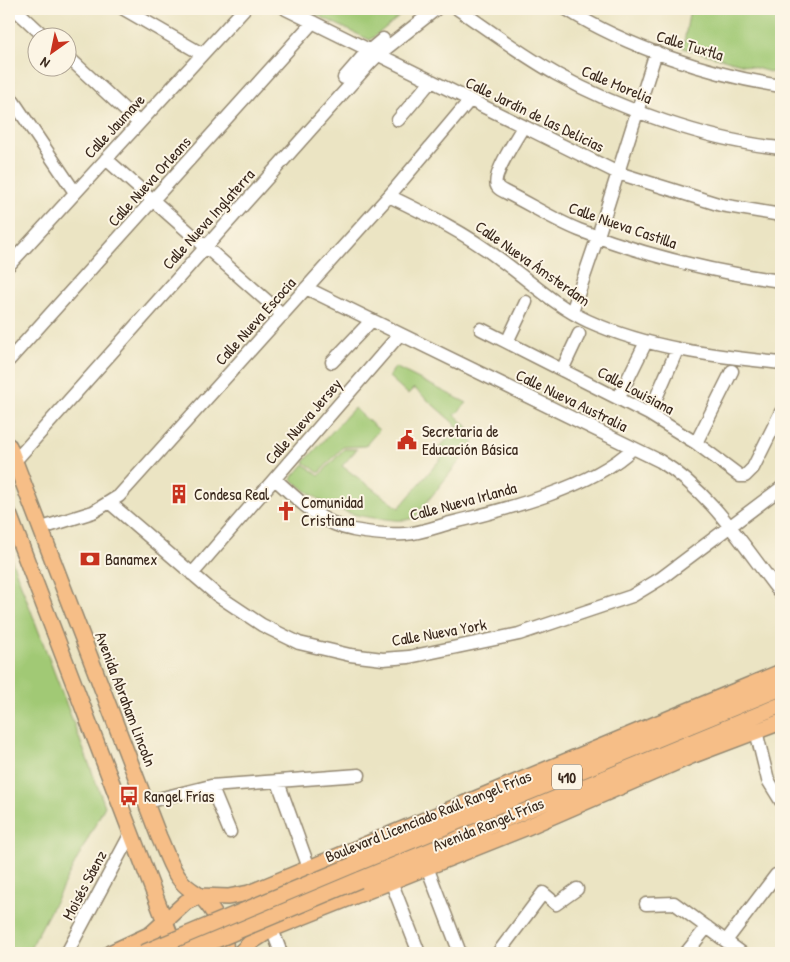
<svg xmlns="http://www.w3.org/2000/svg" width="790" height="962" viewBox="0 0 790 962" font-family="'Patrick Hand',sans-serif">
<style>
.green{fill:#a1c974;stroke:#6e7a49}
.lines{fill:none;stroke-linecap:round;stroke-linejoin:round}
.minor-casing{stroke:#938770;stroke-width:15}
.major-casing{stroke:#938770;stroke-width:18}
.minor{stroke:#fff;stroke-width:12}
.major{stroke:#f6be87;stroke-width:15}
.major-bridge-casing{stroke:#938770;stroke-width:18;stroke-linecap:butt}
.major-bridge{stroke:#f6be87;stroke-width:15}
.labels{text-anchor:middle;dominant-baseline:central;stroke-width:4;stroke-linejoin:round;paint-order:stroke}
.shield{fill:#fcf5e5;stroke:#75675a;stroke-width:1}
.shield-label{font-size:15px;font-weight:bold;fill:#3b2a1e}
.street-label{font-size:16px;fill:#3b2a1e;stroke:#fcf5e5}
.poi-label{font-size:16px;fill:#3b2a1e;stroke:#fcf5e5;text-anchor:start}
</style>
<rect width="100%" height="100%" fill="#fcf5e5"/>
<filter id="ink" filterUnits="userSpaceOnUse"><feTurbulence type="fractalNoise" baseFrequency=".02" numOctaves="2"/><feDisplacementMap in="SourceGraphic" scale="10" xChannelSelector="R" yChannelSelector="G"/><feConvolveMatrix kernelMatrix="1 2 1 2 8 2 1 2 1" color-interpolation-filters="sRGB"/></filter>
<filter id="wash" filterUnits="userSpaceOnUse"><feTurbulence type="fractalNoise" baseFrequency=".0096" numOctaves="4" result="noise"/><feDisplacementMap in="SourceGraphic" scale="20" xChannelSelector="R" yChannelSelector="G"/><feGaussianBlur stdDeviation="1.12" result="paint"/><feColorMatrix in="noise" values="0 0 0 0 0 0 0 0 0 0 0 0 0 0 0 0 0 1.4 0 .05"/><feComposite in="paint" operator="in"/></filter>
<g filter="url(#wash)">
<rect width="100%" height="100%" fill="#ebe4c3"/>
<path class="green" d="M304 9H409L370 40Z
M690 9H781V75L683 48Z
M395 367 467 403 455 415 468 427 464 434 474 443 415 517C405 522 396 520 385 519 344 516 323 505 291 479L304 464 319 476 344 449H357L342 466 399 508 443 456 437 450 458 427 414 388 408 394 389 377Z
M354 408 379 430 365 446 343 447 319 473 304 462Z
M9 553 105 806 28 953H9Z"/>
</g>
<g filter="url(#ink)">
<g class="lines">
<defs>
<path id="minor" d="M15 9 46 38
M124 9 202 54
M286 9 618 173 721 205 781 215
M458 9C490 31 522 55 556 74 619 109 709 141 781 148
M566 9C627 47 710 75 781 86
M68 57 139 123
M344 78 364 55 383 39
M9 95 74 191
M398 120 431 81
M523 127C517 137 491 177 497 186 499 190 504 191 507 193 531 205 554 220 579 230 644 255 712 272 781 281
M106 159 283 315
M389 196C426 214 464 232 498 258 528 279 555 306 588 321 650 349 715 356 781 363
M9 265 244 9
M306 288 660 461C712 493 744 547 781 594
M572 312 598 236 656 52
M481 329 649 414 696 443 740 476H745L753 468 781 412
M507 342 526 302
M9 360 313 22
M332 362 372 320
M562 370 579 334
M619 397 646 342
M649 414 677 350
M696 443 732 371
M15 461 369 64 379 54 436 9
M275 479C298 500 320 523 353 530 369 533 389 535 405 534 420 533 436 527 450 523 504 510 594 487 633 448
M110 503 217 595 262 625 299 643 350 655 383 659 409 657 519 634 632 596 660 579 781 488
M42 528 93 512 119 496 389 196 469 101
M192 574 400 334
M756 731 768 780 781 801
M278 782 309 868
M211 786 230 832
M146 802 211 786 359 775
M427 867 460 953
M391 881 419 953
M646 904 674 903 742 953
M272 929 281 953
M726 941 776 875
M67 953 131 833
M498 953 543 893 556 904 577 889
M686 953 707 927"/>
<path id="major" d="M9 446 159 837C166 852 171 870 182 882 188 889 195 892 201 897 214 910 228 934 225 953
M9 514 177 953
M353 865 781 688
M359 880 781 705
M110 953 151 934 186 902 200 896 228 897 249 893 781 672
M240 953 250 943 272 929 525 828 691 756 781 722"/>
</defs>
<use href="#minor" class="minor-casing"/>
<use href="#major" class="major-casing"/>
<use href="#minor" class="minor"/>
<use href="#major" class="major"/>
<defs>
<path id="major-bridge" d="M143 953 353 865
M185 953 359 880"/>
</defs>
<use href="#major-bridge" class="major-bridge-casing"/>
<use href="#major-bridge" class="major-bridge"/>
</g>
</g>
<defs>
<symbol id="civic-bare" viewBox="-9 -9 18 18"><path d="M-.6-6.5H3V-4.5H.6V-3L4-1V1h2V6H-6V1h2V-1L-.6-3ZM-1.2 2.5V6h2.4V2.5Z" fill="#c8321e" stroke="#fcf5e5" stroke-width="2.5" paint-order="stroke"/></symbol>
<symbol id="building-bare" viewBox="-9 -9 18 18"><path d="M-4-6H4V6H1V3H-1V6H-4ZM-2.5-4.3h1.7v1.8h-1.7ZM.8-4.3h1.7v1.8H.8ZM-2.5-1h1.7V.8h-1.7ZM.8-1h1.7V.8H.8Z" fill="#c8321e" stroke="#fcf5e5" stroke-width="2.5" paint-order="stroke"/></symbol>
<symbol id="church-bare" viewBox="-9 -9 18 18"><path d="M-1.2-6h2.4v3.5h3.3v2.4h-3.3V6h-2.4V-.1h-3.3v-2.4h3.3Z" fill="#c8321e" stroke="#fcf5e5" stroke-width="2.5" paint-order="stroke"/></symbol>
<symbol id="bank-bare" viewBox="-9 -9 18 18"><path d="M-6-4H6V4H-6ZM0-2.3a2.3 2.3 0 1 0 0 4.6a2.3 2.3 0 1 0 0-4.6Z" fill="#c8321e" stroke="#fcf5e5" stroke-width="2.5" paint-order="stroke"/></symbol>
<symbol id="bus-bare" viewBox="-9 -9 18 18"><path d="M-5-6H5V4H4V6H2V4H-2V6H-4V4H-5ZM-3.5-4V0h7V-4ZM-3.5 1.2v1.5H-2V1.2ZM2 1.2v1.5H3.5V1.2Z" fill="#c8321e" stroke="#fcf5e5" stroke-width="2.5" paint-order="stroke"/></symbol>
</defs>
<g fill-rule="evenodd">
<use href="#civic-bare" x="393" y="426" width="28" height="28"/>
<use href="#building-bare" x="165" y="480" width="28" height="28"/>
<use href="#church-bare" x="272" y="497" width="28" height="28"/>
<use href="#bank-bare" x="76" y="545" width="28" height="28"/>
<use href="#bus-bare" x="115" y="782" width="28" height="28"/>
</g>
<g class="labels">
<rect class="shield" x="552" y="764.5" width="30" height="25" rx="4"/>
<g class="shield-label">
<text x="567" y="777">410</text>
</g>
<g class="street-label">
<text transform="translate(690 45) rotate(17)">Calle Tuxtla</text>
<text transform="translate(617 84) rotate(23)">Calle Morelia</text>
<text transform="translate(535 114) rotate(26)">Calle Jardín de las Delicias</text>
<text transform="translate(114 126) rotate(-47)">Calle Jaumave</text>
<text transform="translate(149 181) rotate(-48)">Calle Nueva Orleans</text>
<text transform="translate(208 219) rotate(-48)">Calle Nueva Inglaterra</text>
<text transform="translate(623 225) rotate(19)">Calle Nueva Castilla</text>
<text transform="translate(533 263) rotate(35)">Calle Nueva Ámsterdam</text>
<text transform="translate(255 321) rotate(-48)">Calle Nueva Escocia</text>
<text transform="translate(636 390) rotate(28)">Calle Louisiana</text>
<text transform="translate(572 400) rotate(26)">Calle Nueva Australia</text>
<text transform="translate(303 421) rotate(-49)">Calle Nueva Jersey</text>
<text transform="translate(463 501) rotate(-15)">Calle Nueva Irlanda</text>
<text transform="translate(439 632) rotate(-10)">Calle Nueva York</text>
<text transform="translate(126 699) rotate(69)">Avenida Abraham Lincoln</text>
<text transform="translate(428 816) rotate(-22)">Boulevard Licenciado Raúl Rangel Frías</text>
<text transform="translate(488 824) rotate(-22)">Avenida Rangel Frías</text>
<text transform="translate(84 885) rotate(-62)">Moisés Sáenz</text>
</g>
<g class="poi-label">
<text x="422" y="431">Secretaria de<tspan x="422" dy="18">Educación Básica</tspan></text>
<text x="194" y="494">Condesa Real</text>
<text x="301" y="502">Comunidad<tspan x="301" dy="18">Cristiana</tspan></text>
<text x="105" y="559">Banamex</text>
<text x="144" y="796">Rangel Frías</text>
</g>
</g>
<rect width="790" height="962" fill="none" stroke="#fcf5e5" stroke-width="30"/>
<g transform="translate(52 52) rotate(213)"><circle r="24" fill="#fcf5e5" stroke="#afa495"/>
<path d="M0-4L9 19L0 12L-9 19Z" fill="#c8321e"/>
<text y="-8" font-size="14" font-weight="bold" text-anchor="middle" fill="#3b2a1e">N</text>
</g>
</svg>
